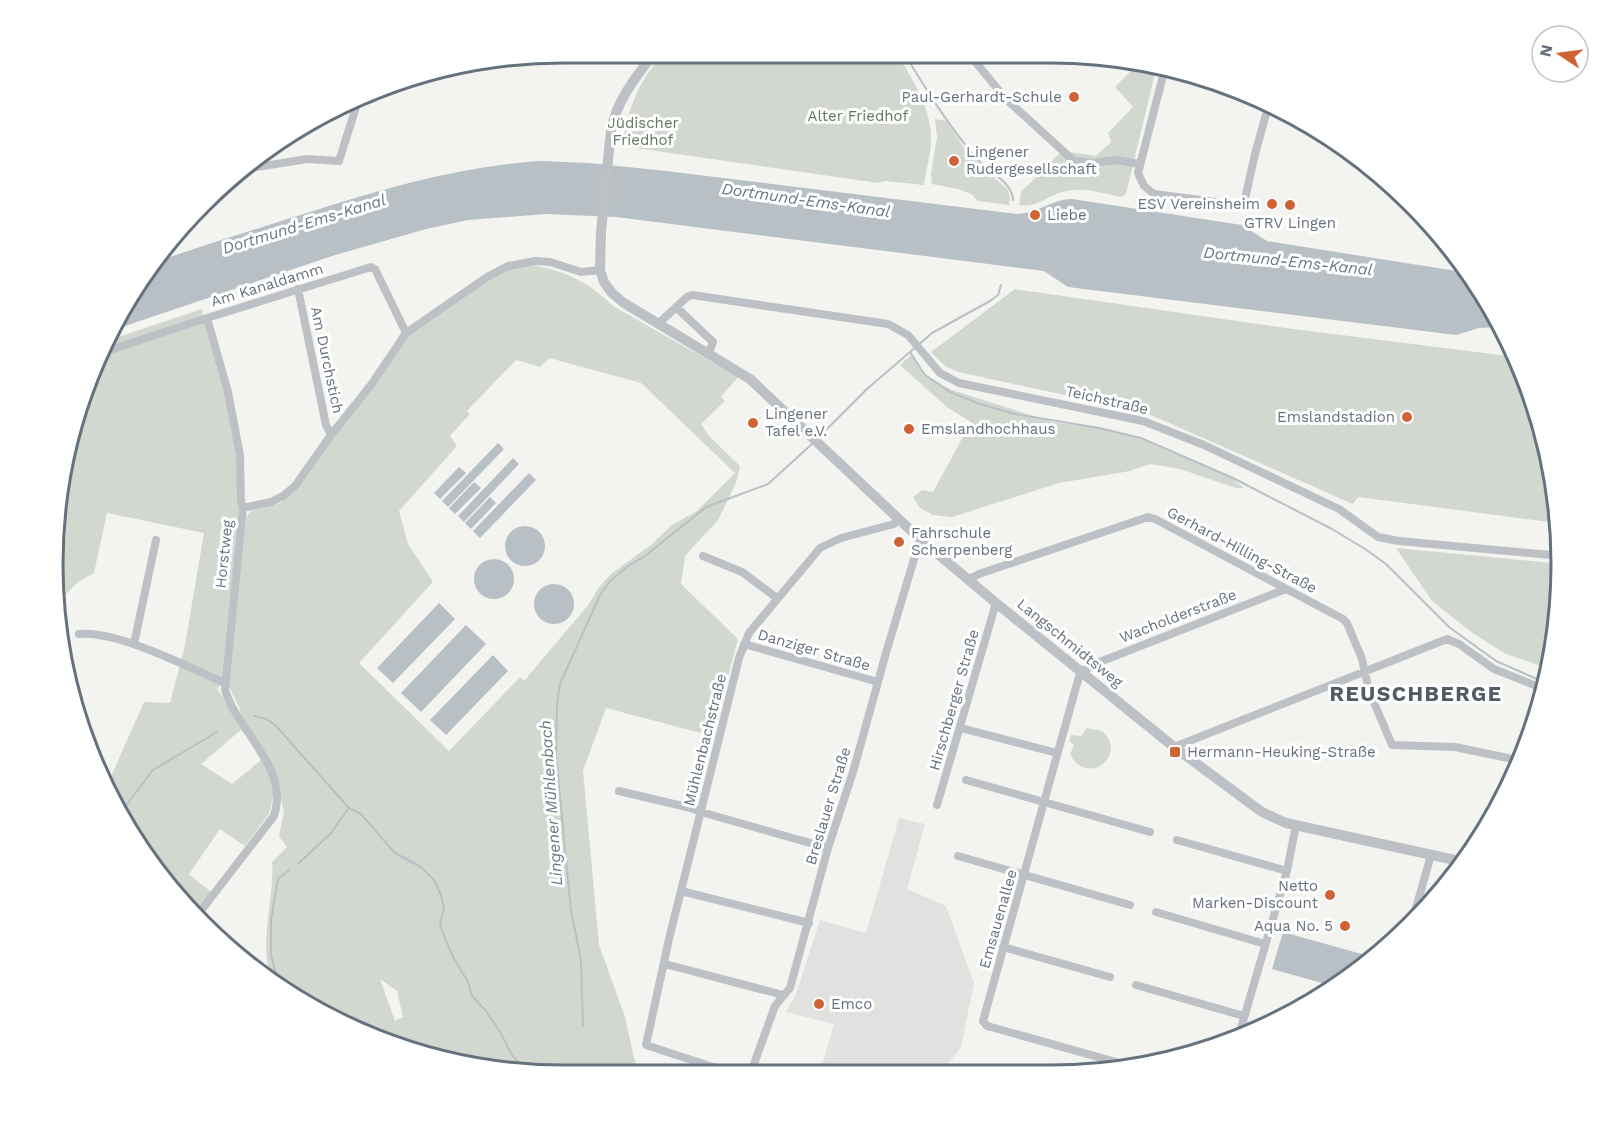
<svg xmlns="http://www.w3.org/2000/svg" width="1614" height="1128" viewBox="0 0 1614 1128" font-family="'Work Sans',sans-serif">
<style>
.built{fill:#e1e2e0}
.green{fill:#d2d8d0;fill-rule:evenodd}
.water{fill:#b8c0c6}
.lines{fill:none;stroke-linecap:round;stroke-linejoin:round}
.stream{stroke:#b8c0c6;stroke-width:2}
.minor{stroke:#bdc0c4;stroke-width:8}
.tertiary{stroke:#bdc0c4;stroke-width:10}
.poi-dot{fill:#cf6334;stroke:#fff;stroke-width:2}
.labels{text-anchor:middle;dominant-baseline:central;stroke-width:6;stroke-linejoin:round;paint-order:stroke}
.poi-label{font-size:15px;fill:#66717e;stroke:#fff;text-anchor:start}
.park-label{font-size:15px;fill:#667664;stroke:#fff}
.street-label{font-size:15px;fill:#66717e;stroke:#fff}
.water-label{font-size:16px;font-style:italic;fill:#677982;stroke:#fff}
.district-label{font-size:21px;font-weight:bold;letter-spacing:1.5px;fill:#535b64;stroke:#fff}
.rim{fill:none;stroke:#66717e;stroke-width:3}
</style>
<rect width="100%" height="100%" fill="#f3f3f0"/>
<path class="built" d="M899 818 925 824 907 889 946 906 974 983 961 1047 944 1069 906 1067 859 1075H829L820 1073 834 1024 786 1012 796 994 820 920 866 933Z"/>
<path class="green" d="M663 53H897C911 78 932 108 931 139 931 154 926 170 924 185L885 181 878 183 622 146C630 103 636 87 663 53Z
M1116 59 1149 62 1157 65 1126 194 1122 197C1105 194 1084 187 1067 191 1047 194 1040 208 1019 205L1021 192 1062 151 1096 156 1111 142 1108 133 1133 107 1115 87 1130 72Z
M935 119 946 121 969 155 1008 190 1010 197 1009 205 978 201 971 194 958 189 932 184 931 174 937 137Z
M524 264C561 269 587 280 613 306L738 377 721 397 725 401 701 424 709 436 740 466 736 483 718 520 685 556 681 584 738 639 712 736 606 708 583 771 599 945 625 1017 638 1075H564L464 1066 368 1036 280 989C252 966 276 895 272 862L287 847 279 836 284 811 280 796H273L269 814 245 846 220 829 189 874 211 892 193 913 105 790 144 702 170 703 185 645 204 533 107 513 94 573 78 582 60 600 57 498 92 368 99 356 201 321 206 325 225 392 237 454 239 508 223 681 217 689 242 727 240 709 229 687 246 518 251 511 280 503 297 487 410 328 487 277ZM549 358 641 383 735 473 697 511 672 525 652 544 611 574 599 587 589 604 524 681 520 677 449 751 359 663 433 582 408 544 399 511 457 446 450 436 470 414 467 411 516 360 540 367ZM242 729 261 760 232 784 201 764ZM380 979 397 991 403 1017 395 1021Z
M1015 289 1286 328 1516 357 1523 369 1552 465 1557 523 1358 497 1353 504 1144 412 958 372 945 366 931 352Z
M202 309 203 316 103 350 109 340Z
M911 355 925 375 952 390 1052 422 1099 428 1141 439 1233 479 1244 488H1236L1180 469 1150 464 1130 471 1059 483 952 517 933 515 920 508 913 497 922 490 933 492 971 422 947 407 902 367 900 365Z
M1396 548 1552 563 1556 576 1560 580 1550 669 1506 654 1471 632 1432 601Z
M1087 728 1102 731C1116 743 1113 761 1096 768 1083 770 1076 765 1070 754L1074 745 1069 741 1071 735 1081 736Z"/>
<path class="water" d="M540 161 589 163 666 171 1017 214C1038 213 1053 199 1072 199L1242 225 1267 241 1469 273 1475 280 1500 327 1479 328 1456 335 1068 287 1044 271 616 217 546 214 468 220 426 229 332 256 116 329 158 261C208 244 259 228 310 212 385 188 461 166 540 161Z
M498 443 504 449 448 507 442 501Z
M513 458 519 464 464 522 458 516Z
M459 467 466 473 440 499 434 493Z
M529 473 536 480 480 538 473 531Z
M474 482 481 488 455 514 449 508Z
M490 497 496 503 471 529 465 523Z
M505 546a20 20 0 1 1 40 0a20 20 0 1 1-40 0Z
M474 579a20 20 0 1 1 40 0a20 20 0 1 1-40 0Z
M534 604a20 20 0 1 1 40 0a20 20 0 1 1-40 0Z
M439 603 455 619 393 683 377 668Z
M466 625 486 644 421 712 401 693Z
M493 655 508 671 446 735 430 720Z
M1283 932 1358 953 1369 956 1329 985 1272 969Z"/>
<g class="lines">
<path class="stream" d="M904 53C926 89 949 127 977 159 988 172 1012 181 1013 200
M910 352 925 375 950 392 980 404 1015 414 1099 428 1141 438 1233 478 1332 529 1365 549 1386 564 1449 627 1496 661 1546 683
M819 437 867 389 932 333 990 301 998 295 1001 285
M254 716 267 719 277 727 349 808 361 814 395 853 421 867 434 880 441 895 444 908 440 923 442 931 453 957 468 982 472 996 486 1011 499 1030 512 1055 526 1072
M121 812 153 770 217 732
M298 864 331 833 348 809
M280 989 271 955V920L278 879 289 870
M583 1026 581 960 571 911 556 755 557 704 560 684 600 595 610 581 628 566 645 556 706 507 768 484 813 443
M572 1075 574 1069"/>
<path class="minor" d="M968 53 1006 99 1074 161 1091 163 1117 160 1140 164
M1165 68 1138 173 1144 186 1154 194 1239 205 1245 199 1255 154 1268 107
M245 169 307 159 339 161 357 104
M298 289 326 425 331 435
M676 307 713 342 708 355
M658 324 687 297 692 295 888 324 908 335 940 373 959 383 1143 421 1204 445 1339 509 1378 537 1399 541 1561 556
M101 353 207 318 371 267 375 269 406 333
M243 508 271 502 283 496 295 486 331 435 371 385 406 333 487 277 508 266 535 261 550 262 581 272 600 270
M703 556 742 572 777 598
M969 579 979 574 1148 517 1155 519 1343 619 1347 623 1362 659 1369 691 1392 745 1455 747 1522 761
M79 634C117 630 188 667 225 683
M134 644 156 540
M744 644 878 682
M961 728 1057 753
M1174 747 1447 639 1459 644 1494 669 1544 689
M966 780 1150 832
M619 791 691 808 701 812 828 848
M937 805 996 603
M1177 840 1287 871
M958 856 1130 905
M681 891 809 923
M1156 912 1265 944
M196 917 274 816C290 768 238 732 225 690L243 508 241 501 240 455 228 392 207 318
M1411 926 1431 855
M1003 947 1110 977
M665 964 783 995
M1136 985 1244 1016
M1239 1035 1287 871 1296 825
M1134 1067 991 1027 987 1026 983 1021 1078 680 1081 672 1097 663 1286 589
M737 1075 646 1045 669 939 739 658 749 633 820 548 841 538 894 524 898 518
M750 1075 775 1006 790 988 828 848 853 772 886 653 920 539
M883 1075H921"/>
<path class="tertiary" d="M654 53C636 77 617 100 611 130L601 232 600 270 604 282 612 293 624 303 750 379 920 539 996 603 1174 747 1262 812 1286 823 1464 862"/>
</g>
<g class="poi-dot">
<circle cx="1074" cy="97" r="6"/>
<circle cx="954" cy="161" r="6"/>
<circle cx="1272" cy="204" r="6"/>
<circle cx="1290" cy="205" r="6"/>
<circle cx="1035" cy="215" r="6"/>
<circle cx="1407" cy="417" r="6"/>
<circle cx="753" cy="423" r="6"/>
<circle cx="909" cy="429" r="6"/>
<circle cx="899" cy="542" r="6"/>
<rect x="1169" y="746" width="12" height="12" rx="3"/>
<circle cx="1330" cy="895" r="6"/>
<circle cx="1345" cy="926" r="6"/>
<circle cx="819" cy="1004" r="6"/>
</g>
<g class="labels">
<g class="poi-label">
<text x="1062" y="97" text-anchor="end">Paul-Gerhardt-Schule</text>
<text x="966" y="152">Lingener<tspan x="966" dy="17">Rudergesellschaft</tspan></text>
<text x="1260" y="204" text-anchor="end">ESV Vereinsheim</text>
<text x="1047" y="215">Liebe</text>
<text x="1290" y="223" text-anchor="middle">GTRV Lingen</text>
<text x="765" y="414">Lingener<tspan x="765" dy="17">Tafel e.V.</tspan></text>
<text x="1395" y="417" text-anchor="end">Emslandstadion</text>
<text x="921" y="429">Emslandhochhaus</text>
<text x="911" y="533">Fahrschule<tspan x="911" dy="17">Scherpenberg</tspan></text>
<text x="1187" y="752">Hermann-Heuking-Straße</text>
<text x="1318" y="886" text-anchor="end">Netto<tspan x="1318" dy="17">Marken-Discount</tspan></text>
<text x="1333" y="926" text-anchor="end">Aqua No. 5</text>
<text x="831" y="1004">Emco</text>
</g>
<g class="park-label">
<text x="858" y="116">Alter Friedhof</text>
<text x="643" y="123">Jüdischer<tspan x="643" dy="17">Friedhof</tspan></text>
</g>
<g class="street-label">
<text transform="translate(267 285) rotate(-17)">Am Kanaldamm</text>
<text transform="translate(327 360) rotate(78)">Am Durchstich</text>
<text transform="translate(1107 400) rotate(13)">Teichstraße</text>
<text transform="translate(1242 550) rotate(28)">Gerhard-Hilling-Straße</text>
<text transform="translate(224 554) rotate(-84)">Horstweg</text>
<text transform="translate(1178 616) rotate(-21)">Wacholderstraße</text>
<text transform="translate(1070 643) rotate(39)">Langschmidtsweg</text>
<text transform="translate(814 650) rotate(16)">Danziger Straße</text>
<text transform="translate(954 700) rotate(-74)">Hirschberger Straße</text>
<text transform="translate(705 740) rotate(-76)">Mühlenbachstraße</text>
<text transform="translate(828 806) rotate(-73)">Breslauer Straße</text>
<text transform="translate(998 919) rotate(-74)">Emsauenallee</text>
</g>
<g class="water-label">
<text transform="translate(806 200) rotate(8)">Dortmund-Ems-Kanal</text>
<text transform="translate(304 224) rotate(-17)">Dortmund-Ems-Kanal</text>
<text transform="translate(1288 261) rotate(6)">Dortmund-Ems-Kanal</text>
<text transform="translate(551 803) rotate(-94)">Lingener Mühlenbach</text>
</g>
<g class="district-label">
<text x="1416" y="693">REUSCHBERGE</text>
</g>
</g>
<path d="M0 0H1614V1128H0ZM564 63H1050A501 501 0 0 1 1551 564V564A501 501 0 0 1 1050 1065H564A501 501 0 0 1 63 564V564A501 501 0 0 1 564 63Z" fill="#fff" fill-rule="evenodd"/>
<path class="rim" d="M564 63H1050A501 501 0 0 1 1551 564V564A501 501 0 0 1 1050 1065H564A501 501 0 0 1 63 564V564A501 501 0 0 1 564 63Z"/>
<g transform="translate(1560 54) rotate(283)"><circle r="28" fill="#ffffff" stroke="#c2c6cb" stroke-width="1.5"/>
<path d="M0-4.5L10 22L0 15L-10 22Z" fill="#cf6334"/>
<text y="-9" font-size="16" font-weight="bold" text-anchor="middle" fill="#66717e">N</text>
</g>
</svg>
